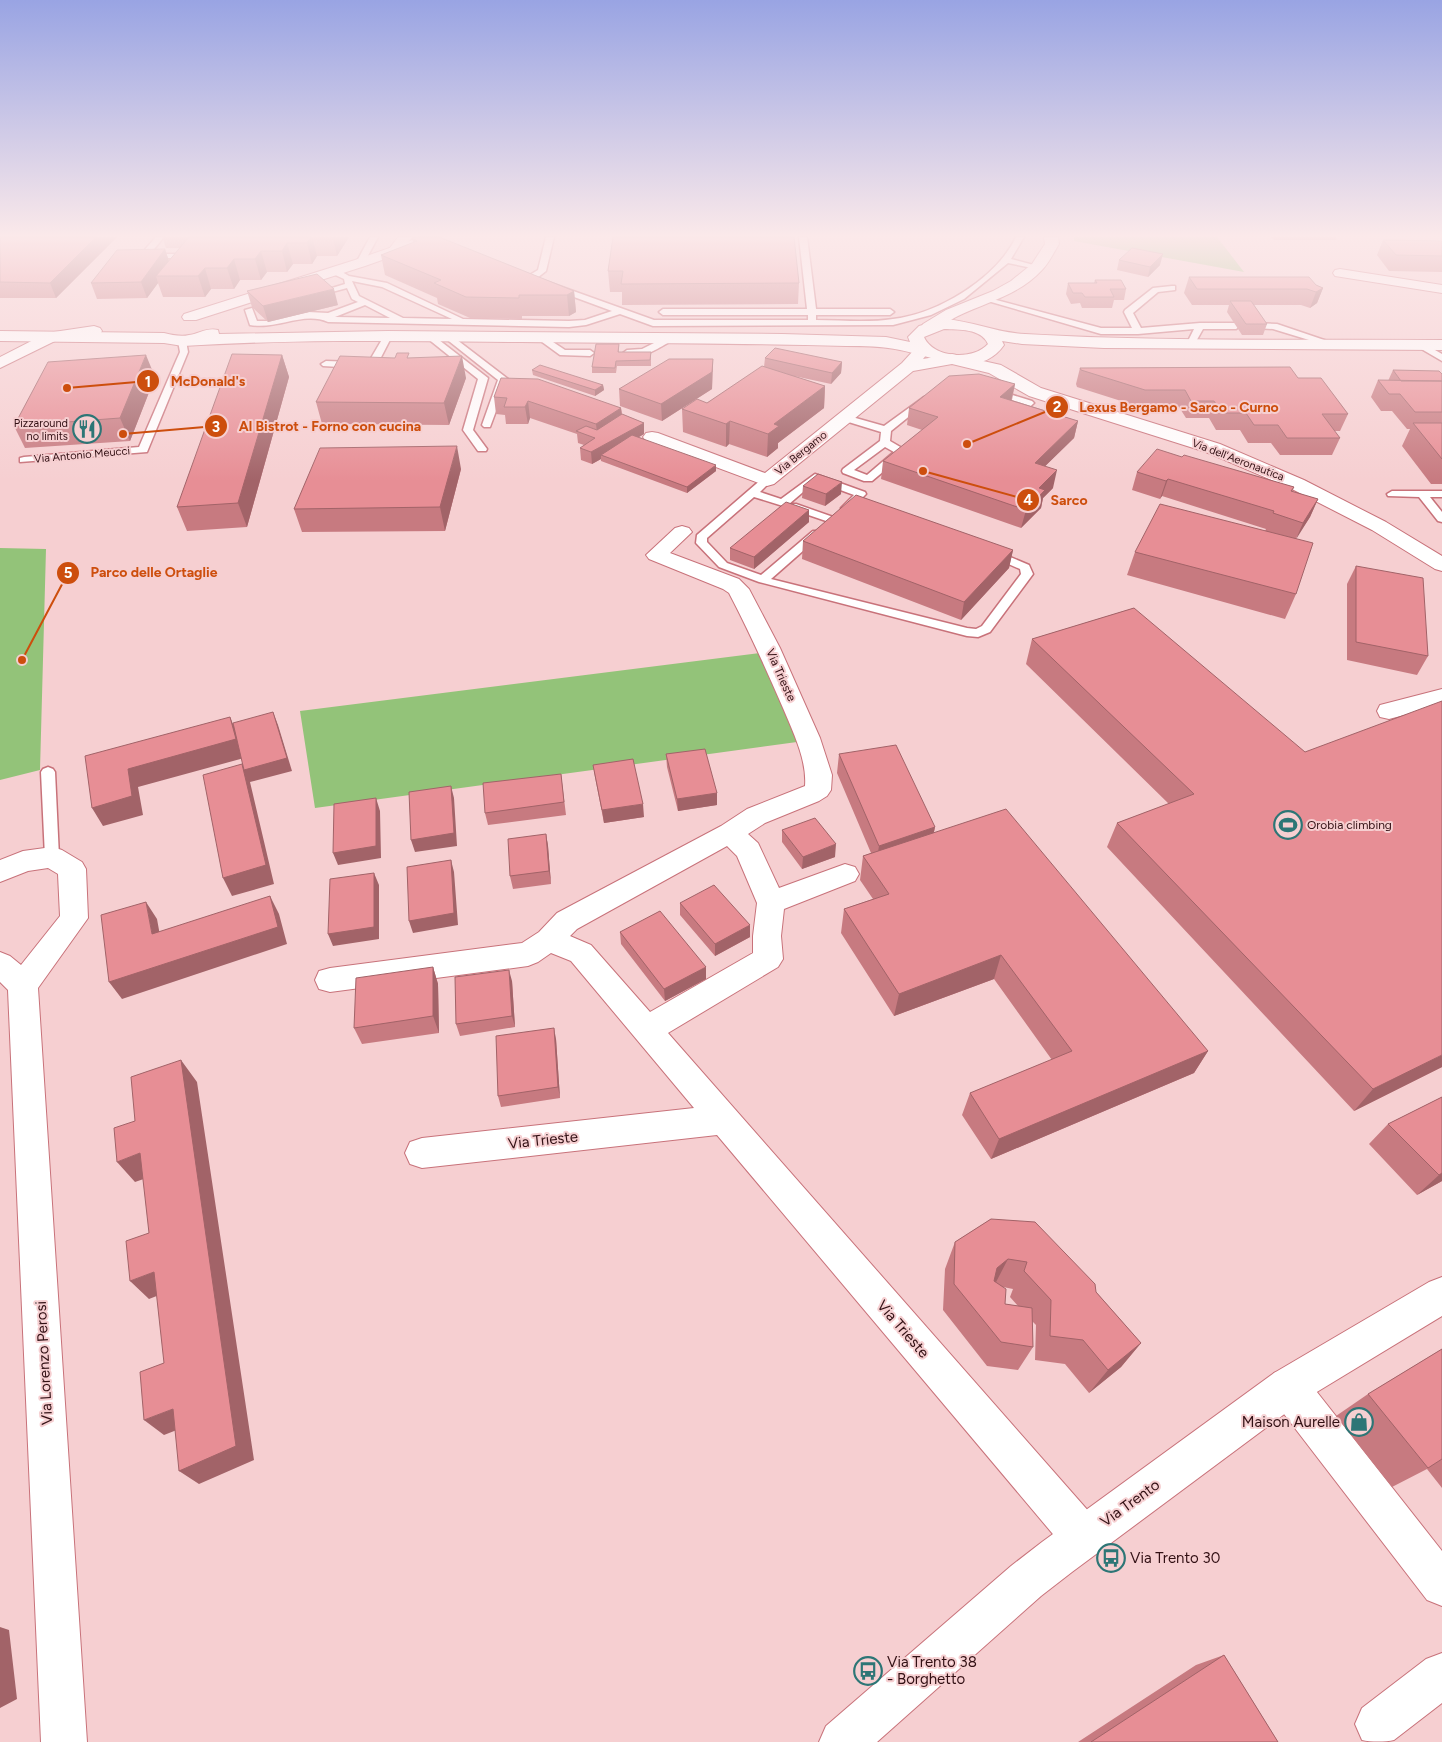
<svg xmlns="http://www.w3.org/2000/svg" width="1442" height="1742" viewBox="0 0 1442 1742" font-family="Figtree,sans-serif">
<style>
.green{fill:#93c379}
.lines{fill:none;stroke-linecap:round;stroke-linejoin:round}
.lane-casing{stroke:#c8727a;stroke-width:3}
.street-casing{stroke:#c8727a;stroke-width:2}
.secondary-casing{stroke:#c8727a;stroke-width:2}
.lane{fill:#fff;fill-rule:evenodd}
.street{fill:#fff;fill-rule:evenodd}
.secondary{fill:#fff;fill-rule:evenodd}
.wall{fill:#c77a80;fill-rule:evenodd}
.shaded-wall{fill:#a26368}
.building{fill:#e78e95;stroke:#a26368}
.labels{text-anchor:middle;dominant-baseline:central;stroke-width:4;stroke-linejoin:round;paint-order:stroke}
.far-poi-label{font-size:11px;fill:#321014;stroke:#f6cfd1;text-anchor:end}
.far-street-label{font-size:11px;fill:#321014;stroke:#f6cfd1}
.street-label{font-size:12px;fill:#321014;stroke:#f6cfd1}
.poi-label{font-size:12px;fill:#321014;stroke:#f6cfd1;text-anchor:start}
.near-street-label{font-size:15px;fill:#321014;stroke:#f6cfd1}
.near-poi-label{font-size:15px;fill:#321014;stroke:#f6cfd1;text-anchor:start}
.leader{fill:none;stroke:#cd4e0d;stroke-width:2}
.callout-dot{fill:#cd4e0d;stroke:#f6cfd1;stroke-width:2}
.mark-label{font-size:15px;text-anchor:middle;font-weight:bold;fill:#fff}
.callout-label{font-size:14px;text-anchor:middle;font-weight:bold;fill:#cd4e0d;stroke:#f6cfd1;stroke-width:4;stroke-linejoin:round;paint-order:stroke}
</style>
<rect width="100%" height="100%" fill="#f6cfd1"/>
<path class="green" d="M1074 237H1217L1244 272 1074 241Z
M0 548 46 549 40 770 0 780Z
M760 653 797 742 315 808 300 711Z"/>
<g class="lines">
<defs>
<path id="lane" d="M156 237H164L150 254H179L183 256 182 258H141V254Z
M370 237H378L363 265H357L356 263Z
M546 237H554L546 271 537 278 654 320H808V315H663L659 312 663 309H807L799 237H807L816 309H890L894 312 890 315H816V320C841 320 868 323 893 319 938 314 997 278 1016 237H1024L1011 259 1041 267 1037 269 1008 263 964 299 931 315 893 325 653 326 620 314 586 325 569 327 328 322C304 311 277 330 250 325L245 310 252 308 257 321H268L308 312 328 313 358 302 352 299 347 288 332 292 312 291 311 289 315 287 332 288 345 284 344 279 331 273V269H337L349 276 387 283 463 319 569 321 585 320 612 311 528 280V276L538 270ZM352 281 382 287 452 319 403 318 359 296ZM365 305 390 318 335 317Z
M1172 286H1175V290L1158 292 1133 313 1141 328 1200 323H1236L1240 326 1236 329H1203L1194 345 1191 346 1187 343 1194 329 1138 334H1101L981 299 985 297 1101 328H1132L1124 312 1125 310 1153 288Z
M1257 323 1277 324 1336 344 1332 347 1273 329 1254 328V324Z
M388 333 392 336 377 365 372 368 369 367 367 365 384 336Z
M430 333 488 378 473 430 487 449 486 451H478L463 430 478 379 427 338V334Z
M448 333 508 379 490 427H484L482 425 498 380 445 338V334Z
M541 334 565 350H590L594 353 590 356 560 355 538 339V335Z
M670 335 673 336V340C660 347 637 364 623 353L627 350 642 349Z
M182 338 186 341 188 352 147 452 20 462V458L24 457 139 447 176 361 180 352 178 341Z
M1421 342 1442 354V361L1418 347 1417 345Z
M326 361 356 362 361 365 356 368 323 366 321 364Z
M993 389 1032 401 1034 403 1022 414H1016L1014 412 1022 404 990 394 988 392Z
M924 397 929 400 927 402 891 431 890 441 902 448 904 453 903 455 872 481H864L843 473 842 471 843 469 880 441 881 432 842 420V416L845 415 884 426ZM885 447 894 452 867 475 854 470Z
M815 474 865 492 866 494 850 510H842L841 508 854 495 816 481 789 504H796L836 518 837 520 836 522 832 523 788 508V505L783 506 754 497 707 538V542L727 563 761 575 813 531H821L823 533 821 535 771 579 967 628 976 629 982 626 1021 574 1020 569 988 555 986 553 988 551H996L1029 565 1033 574 990 632 978 637 967 636 759 582 719 567 696 543 697 535 763 478 767 477 772 480 760 492 781 499Z
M1392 491H1442V497H1430L1442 512V522L1438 521 1419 497 1388 496 1387 494Z
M48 767 53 769 55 772 59 857 57 861 52 863 47 861 45 857 41 772 43 769Z"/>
<path id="street" d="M398 237H412L399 255H389L387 252Z
M1044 237H1058L1059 244C1054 252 1049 263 1042 270 1019 295 987 302 958 316 946 321 937 334 923 330L921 327 923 324 946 310 993 291 1011 281 1032 264 1045 244Z
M1340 269 1442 285V293L1335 276 1333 273 1335 270Z
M94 326 100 328 102 331 100 334 57 340 0 368V357L47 333Z
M919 349 925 351 927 354 923 359 952 354 1001 365 1041 388 1220 444 1304 480 1386 522 1442 556V571L1435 569 1372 530 1290 488 1206 452 1029 396 989 373 952 364 913 371 774 484 767 486 646 441 643 437 646 433 652 432 658 433 765 473 902 363 913 351Z
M682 526 689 528 692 532 670 553 739 579 749 589 780 648 820 738 832 775 831 790 827 796 819 801 765 823 748 834 758 843 779 888 845 864 855 867 859 874 855 881 784 909 781 936 783 959 778 967 668 1033 1098 1522 1104 1537 1098 1552 1083 1558 1068 1552 717 1135 422 1168 410 1164 405 1153 410 1142 422 1138 694 1108 571 961 551 953 538 962 528 966 330 992 319 989 315 980 319 971 330 968 522 943 539 932 557 913 721 826 747 809 805 786C807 760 793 732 783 708 766 669 749 631 729 593L723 589 649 559 646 555 675 528ZM727 846 737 856 757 903 753 936V953L650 1012 591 945 570 936 577 929Z
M1442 689V705L1389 719 1380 717 1377 711 1380 705Z
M52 847 62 850 82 862 86 869 88 918 38 988 87 1742H41L8 990 0 982V952L10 956 21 965 60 916 58 874 48 868 28 871 0 882V860L23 851Z
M1288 1368 1302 1373 1442 1551V1606L1427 1600 1274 1401 1269 1387 1274 1373Z
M1442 1653V1703L1394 1740C1386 1742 1370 1742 1362 1740L1355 1724 1362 1708 1426 1659Z"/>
<path id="secondary" d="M421 237H441L439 240 365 266 196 320H184L182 317 184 314 355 260Z
M944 319C973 321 997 333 1025 334 1164 342 1303 339 1442 340V350L1104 348 1022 344 1002 341 1004 345C979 381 933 356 900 350 882 346 864 346 846 346 738 343 629 343 521 342 408 341 295 339 183 346L164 343 0 341V331L164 333C172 335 181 337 189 335 199 334 207 327 218 330L219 334 388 331 782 334 886 337 910 342 908 337 919 326ZM944 329C959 330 981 328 988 344 973 361 933 358 924 337Z
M1442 1277V1316L1302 1401 1072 1572 1041 1596 877 1742H819L826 1726 1011 1566 1042 1542 1274 1373 1429 1282Z"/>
</defs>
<use href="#lane" class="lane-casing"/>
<use href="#street" class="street-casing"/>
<use href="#secondary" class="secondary-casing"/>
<use href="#lane" class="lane"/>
<use href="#street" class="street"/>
<use href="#secondary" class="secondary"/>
</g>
<path class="wall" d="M0 237H117L56 298H0Z
M162 237H349L337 256H317L312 264H293L287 272H267L261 280H240L234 289H211L205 297H163L158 283 147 298 97 299 91 283 165 249 169 261 180 248H166Z
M613 237 799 283 798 304 622 305V292H610L608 271Z
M1271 237H1337L1336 240H1274Z
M412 238 574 291 576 312 569 316H522V319L470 318 438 304 437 298 385 275 381 255 413 243Z
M1383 240 1442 241V272L1389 271 1377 255Z
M1119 260 1160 265 1148 277 1117 270Z
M1189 277 1316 285 1323 288 1317 303 1310 308 1301 305H1254L1267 324 1263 335H1242L1227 312 1229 305H1192L1184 293Z
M1095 280 1126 289 1124 300H1114L1112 308H1082L1080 303 1071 304 1066 294 1068 283H1094Z
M247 291 338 305 268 322 252 307Z
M619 344V352H651V366H617L616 373H592V367Z
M282 355 289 377 247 527 187 531 177 507Z
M410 358 466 378 449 425 322 424 316 402Z
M765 358 842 362 841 373 831 384 794 376 825 386 824 408 778 443V448L767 457 729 444 726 447 683 432 682 409 707 403 764 367Z
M713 359 712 389 662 421 620 406 619 389Z
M1080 368 1298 378 1348 414 1340 431H1334L1340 438 1332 455H1280L1271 443H1248L1240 430H1216L1209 418H1186L1179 407H1140L1077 387 1076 384Z
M532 370 603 385 604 390 595 396 533 375Z
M1393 370 1442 374V484H1431L1402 446 1410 429H1407L1392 411H1381L1371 397 1378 380 1388 381Z
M155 377 130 441 25 448 14 426Z
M501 378 621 408 622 414 644 423V434L639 437 716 471 687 493 601 461V459L592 464 581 460 580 448 584 445 578 443 577 434 530 418 528 424H506L505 415 496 414 494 397Z
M1015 384 1012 400 1078 421 1074 438 1045 466 1053 488 1043 498 1041 508 1021 528 881 479 883 461 922 430 907 425 909 408Z
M1182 457 1294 487 1292 492 1318 499 1310 517 1296 538V594L1285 619 1127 575 1135 552 1265 531 1266 529 1162 496 1160 499 1132 490 1137 472Z
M461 469 445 531 302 532 294 509Z
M803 486 841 494 825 506 802 498Z
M809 510V522L754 569 730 560V548Z
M803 541 1013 550 1009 568 961 620 802 559Z
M1356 566 1428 656 1417 675 1347 660V584Z
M1134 608 1442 1067 1354 1111 1107 847 1117 823 1169 804 1026 664 1032 639Z
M666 754 717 793V805L678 811 667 767Z
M839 754 935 827 934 832 1208 1051 1194 1073 991 1159 962 1115 970 1093 1052 1060 994 979 894 1016 841 933 844 909 873 899 860 880 863 856 871 853 837 773Z
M593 765 644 817 604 823 595 777Z
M561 774 566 815 488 825 485 813Z
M782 830 835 857 802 869 782 842Z
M546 834 548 846 551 884 513 889 510 876Z
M680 903 750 937 715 956 680 915Z
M620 932 706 979 665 1001 621 944Z
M433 967 438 984 439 1033 362 1044 354 1028Z
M512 981 515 1027 460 1036 456 1024Z
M556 1039 560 1098 501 1107 498 1096Z
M1442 1097V1181L1417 1195 1369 1144 1388 1124Z
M991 1219 1096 1292 1141 1343 1121 1367 1089 1393 1065 1364 1035 1360 1036 1325 1032 1321 1033 1347 1018 1370 987 1366 943 1310 945 1269 955 1242ZM1003 1287 1013 1289 1010 1297 1018 1306 1005 1304Z
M1442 1349V1488L1427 1469 1392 1487 1336 1416 1368 1394Z
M1224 1655 1278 1742H1078L1196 1665Z"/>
<path class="shaded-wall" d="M96 237H117L56 298 50 283Z
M311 237H312L317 256 312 264 307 243Z
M333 237H349L337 256Z
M287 243 293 264 287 272 282 251Z
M165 249 170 265 156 276 158 283 147 298 141 282Z
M261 251 267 272 261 280 255 259Z
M1163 254 1160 265 1148 277 1150 267Z
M234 259 240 280 234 289 227 268Z
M205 268 211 289 205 297 198 276Z
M1323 288 1317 303 1310 308 1316 292Z
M334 289 338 305 268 322 263 306Z
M574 291 576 312 569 316 567 295Z
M146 355 155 377 130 441 120 418Z
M282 355 289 377 247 527 238 503Z
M462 356 466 378 449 425 444 403Z
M713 359 712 389 662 421 661 404Z
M842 362 841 373 831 384 832 373Z
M1015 384 1011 401 1000 397Z
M603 385 604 390 595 396V390Z
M825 386 824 408 778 443V448L767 457 768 434 774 424Z
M528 401 530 418 528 424 525 407Z
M621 408 623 425 598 441 596 424Z
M730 421 729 444 726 447V424Z
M1078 421 1074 438 1031 480 1035 463Z
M644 423V434L605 457 601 455V459L592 464 591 452Z
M457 446 461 469 445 531 440 507Z
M716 465V471L687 493V487Z
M1057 470 1053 488 1043 498 1041 508 1021 528 1026 510 1039 488Z
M1168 479 1162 496 1160 499 1166 481Z
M842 482 841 494 825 506 826 494Z
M1318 499 1310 517 1295 541 1303 523Z
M809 510V522L754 569V557Z
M1013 550 1009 568 961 620 964 602Z
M273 712 278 725 292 771 250 782 274 884 232 896 223 878 242 764 244 770Z
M230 717 238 736 244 758 138 787 143 815 103 826 92 808 128 769Z
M451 786 454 798 457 846 415 852 411 840Z
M717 793V805L678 811 677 799Z
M376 798 380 811 381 858 338 865 333 853Z
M643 804 644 817 604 823 602 810Z
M935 827 931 845 876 864 879 846Z
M546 834 548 846 551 884 549 871Z
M836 844 835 857 802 869 803 857Z
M451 860 454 872 458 925 413 933 409 921Z
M374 873 379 885V939L333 946 328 934Z
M270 896 279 914 287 944 122 999 109 982Z
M146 902 157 919 163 952 152 934Z
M750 925V937L715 956V944Z
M1001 955 994 979 894 1016 899 994Z
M433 967 438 984 439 1033 433 1016Z
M706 967V979L665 1001 664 989Z
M509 970 512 981 515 1027 512 1016Z
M554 1028 556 1039 560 1098 558 1087Z
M1208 1051 1194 1073 991 1159 999 1139Z
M1442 1055V1067L1354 1111 1373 1089Z
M181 1060 197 1082 254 1460 199 1484 179 1471Z
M140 1153 158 1174 135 1182 117 1162Z
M1442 1173V1181L1417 1195 1439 1175Z
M1008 1259 994 1286 984 1294 997 1268Z
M154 1272 172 1290 149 1299 130 1281Z
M1141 1343 1121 1367 1089 1393 1108 1370Z
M173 1409 192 1424 164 1435 144 1420Z
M0 1627 9 1630 17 1699 0 1708Z"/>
<path class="building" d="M0 237H96L50 283 0 282Z
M189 237H311L307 243H287L282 251H261L255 259H234L227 268H205L198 276H156Z
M417 237H439L574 291 567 295H519V298L466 297 434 283 441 280 381 255 417 241 412 238Z
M613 237H794L799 283 621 284 623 271H608Z
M1383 240 1442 241V256L1396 255Z
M1132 248 1163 254 1150 267 1119 260Z
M165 249 141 282 91 283 117 250Z
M317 274 334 289 263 306 247 291Z
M1189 277H1309L1316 285 1323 288 1316 292 1307 289H1197Z
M1095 280H1121L1126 289H1110L1114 297H1085L1082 293H1073L1068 283H1097Z
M1230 301H1251L1267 324H1246Z
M596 344H619L618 352H651L650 360 616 361 615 368 592 367Z
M775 348 842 362 832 373 765 358Z
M397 353H409L407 358 462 356 444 403 316 402 340 356 395 358Z
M232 354 282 355 238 503 177 507Z
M146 355 120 418 14 426 48 362Z
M669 359H713L712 372 661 404 619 389Z
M540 365 603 385 595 390 532 370Z
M762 366 825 386 774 424 779 426 768 434 730 421 726 424 682 409 697 399 707 403Z
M1290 367 1298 378H1321L1348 414H1322L1340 438H1287L1278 425H1254L1246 413H1222L1214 401H1191L1185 390H1145L1081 370 1080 368Z
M1393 370 1439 371 1442 374V381H1401Z
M979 374 1015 384 1000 397 1078 421 1035 463 1057 470 1039 488 1045 490 1026 510 883 461 938 417 909 408 949 376Z
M501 378 538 379 621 408 596 424 528 401 525 407H504L507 398 494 397Z
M1378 380 1442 381V412H1415L1400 394H1389Z
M622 414 644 423 591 452 580 448 595 438 576 431 586 426 597 430Z
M1413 423H1442V459Z
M632 435 716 465 687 487 601 455Z
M457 446 440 507 294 509 320 448Z
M1157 449 1182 457 1184 455 1294 487 1291 491 1318 499 1303 523 1273 513 1274 511 1168 479 1166 481 1137 472Z
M818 474 842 482 826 494 803 486Z
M856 495 1013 550 964 602 803 541Z
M786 502 809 510 754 557 730 548Z
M1160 504 1313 543 1296 594 1135 552Z
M1356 566 1423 578 1428 656 1356 642Z
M1134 608 1305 752 1442 701V1055L1373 1089 1117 823 1194 794 1032 639Z
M273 712 287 758 244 770 233 723Z
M230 717 236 739 128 769 132 796 92 808 85 756Z
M896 745 935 827 879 846 839 754Z
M705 749 717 793 677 799 666 754Z
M633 759 643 804 602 810 593 765Z
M242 764 266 865 223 878 203 775Z
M561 774 564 802 485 813 483 783Z
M451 786 454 833 411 840 409 792Z
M376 798V846L333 853 334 804Z
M1006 809 1208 1051 999 1139 970 1093 1072 1051 1001 955 899 994 844 909 889 894 863 856Z
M815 818 836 844 803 857 782 830Z
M546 834 549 871 510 876 508 839Z
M451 860 454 913 409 921 407 867Z
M374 873V927L328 934 330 879Z
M714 885 750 925 715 944 680 903Z
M270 896 278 927 109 982 101 915 146 902 152 934Z
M660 911 706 967 664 989 620 932Z
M433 967V1016L354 1028 356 978Z
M509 970 512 1016 456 1024 455 977Z
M554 1028 558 1087 498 1096 496 1036Z
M181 1060 236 1446 179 1471 173 1409 144 1420 140 1372 164 1363 154 1272 130 1281 126 1241 149 1233 140 1153 117 1162 114 1128 135 1121 131 1077Z
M1442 1097V1173L1439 1175 1388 1124Z
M991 1219 1035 1222 1095 1284 1096 1292 1141 1343 1108 1370 1083 1340 1050 1336 1051 1300 1024 1271 1027 1262 1008 1259 997 1268 994 1281 1006 1289 1005 1304 1032 1308 1033 1347 1001 1342 954 1284 955 1242Z
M1442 1349V1459L1428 1468 1368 1394Z
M1224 1655 1278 1742H1091Z"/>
<linearGradient id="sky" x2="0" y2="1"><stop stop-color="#99a4e3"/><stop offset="0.49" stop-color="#fbe9ea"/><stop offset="1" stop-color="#fbe9ea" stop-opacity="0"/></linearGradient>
<rect width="1442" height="481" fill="url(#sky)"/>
<defs>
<symbol id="restaurant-ring" viewBox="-11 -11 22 22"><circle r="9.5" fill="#f6cfd1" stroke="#2d7676" stroke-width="1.5"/><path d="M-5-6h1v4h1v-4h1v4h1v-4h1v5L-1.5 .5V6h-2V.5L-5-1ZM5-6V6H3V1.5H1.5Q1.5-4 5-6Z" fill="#2d7676"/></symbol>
<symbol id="stadium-ring" viewBox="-11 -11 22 22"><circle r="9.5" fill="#f6cfd1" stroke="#2d7676" stroke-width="1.5"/><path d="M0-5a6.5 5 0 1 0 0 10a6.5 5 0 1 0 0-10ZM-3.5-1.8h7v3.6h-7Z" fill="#2d7676"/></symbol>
<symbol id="shop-ring" viewBox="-11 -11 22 22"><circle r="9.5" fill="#f6cfd1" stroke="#2d7676" stroke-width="1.5"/><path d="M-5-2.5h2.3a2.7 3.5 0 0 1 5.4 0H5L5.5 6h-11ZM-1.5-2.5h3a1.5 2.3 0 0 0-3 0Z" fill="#2d7676"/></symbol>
<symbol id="bus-ring" viewBox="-11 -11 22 22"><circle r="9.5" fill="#f6cfd1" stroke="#2d7676" stroke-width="1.5"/><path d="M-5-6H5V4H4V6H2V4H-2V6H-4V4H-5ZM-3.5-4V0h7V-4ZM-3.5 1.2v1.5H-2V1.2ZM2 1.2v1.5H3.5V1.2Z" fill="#2d7676"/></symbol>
</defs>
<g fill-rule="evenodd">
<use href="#restaurant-ring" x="71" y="413" width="32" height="32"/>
<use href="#stadium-ring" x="1272" y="809" width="32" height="32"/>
<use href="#shop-ring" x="1343" y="1406" width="32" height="32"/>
<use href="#bus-ring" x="1095" y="1542" width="32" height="32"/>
<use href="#bus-ring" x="852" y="1655" width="32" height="32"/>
</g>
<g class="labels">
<g class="far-poi-label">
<text x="68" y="423">Pizzaround<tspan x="68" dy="13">no limits</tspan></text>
</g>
<g class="far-street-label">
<text transform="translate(801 453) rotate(-39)">Via Bergamo</text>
<text transform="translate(82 455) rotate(-5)">Via Antonio Meucci</text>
<text transform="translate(1238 460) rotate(21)">Via dell'Aeronautica</text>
</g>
<g class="street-label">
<text transform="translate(781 675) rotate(66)">Via Trieste</text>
</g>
<g class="poi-label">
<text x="1307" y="825">Orobia climbing</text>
</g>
<g class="near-street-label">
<text transform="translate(543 1140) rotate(-6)">Via Trieste</text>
<text transform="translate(903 1329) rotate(49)">Via Trieste</text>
<text transform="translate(44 1363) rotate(-93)">Via Lorenzo Perosi</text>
<text transform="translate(1130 1503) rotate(-36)">Via Trento</text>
</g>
<g class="near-poi-label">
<text x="1340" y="1422" text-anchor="end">Maison Aurelle</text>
<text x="1130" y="1558">Via Trento 30</text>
<text x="887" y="1662">Via Trento 38<tspan x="887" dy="17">- Borghetto</tspan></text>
</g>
</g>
<path class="leader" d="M67 388L148 381M967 444L1057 407M123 434L216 426M923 471L1028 500M22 660L68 573"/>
<g class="callout-dot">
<circle cx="67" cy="388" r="5"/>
<circle cx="967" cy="444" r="5"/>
<circle cx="123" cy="434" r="5"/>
<circle cx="923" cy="471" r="5"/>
<circle cx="22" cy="660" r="5"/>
<circle cx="148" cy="381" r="12"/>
<circle cx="1057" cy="407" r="12"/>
<circle cx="216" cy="426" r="12"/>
<circle cx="1028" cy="500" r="12"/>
<circle cx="68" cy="573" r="12"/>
</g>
<g class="mark-label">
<text x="148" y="387">1</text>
<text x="1057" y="412">2</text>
<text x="216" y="432">3</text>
<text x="1028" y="505">4</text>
<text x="68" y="578">5</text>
</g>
<g class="callout-label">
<text x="208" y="386">McDonald's</text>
<text x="1179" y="412">Lexus Bergamo - Sarco - Curno</text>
<text x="330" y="431">Al Bistrot - Forno con cucina</text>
<text x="1069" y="505">Sarco</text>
<text x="154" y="577">Parco delle Ortaglie</text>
</g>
</svg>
